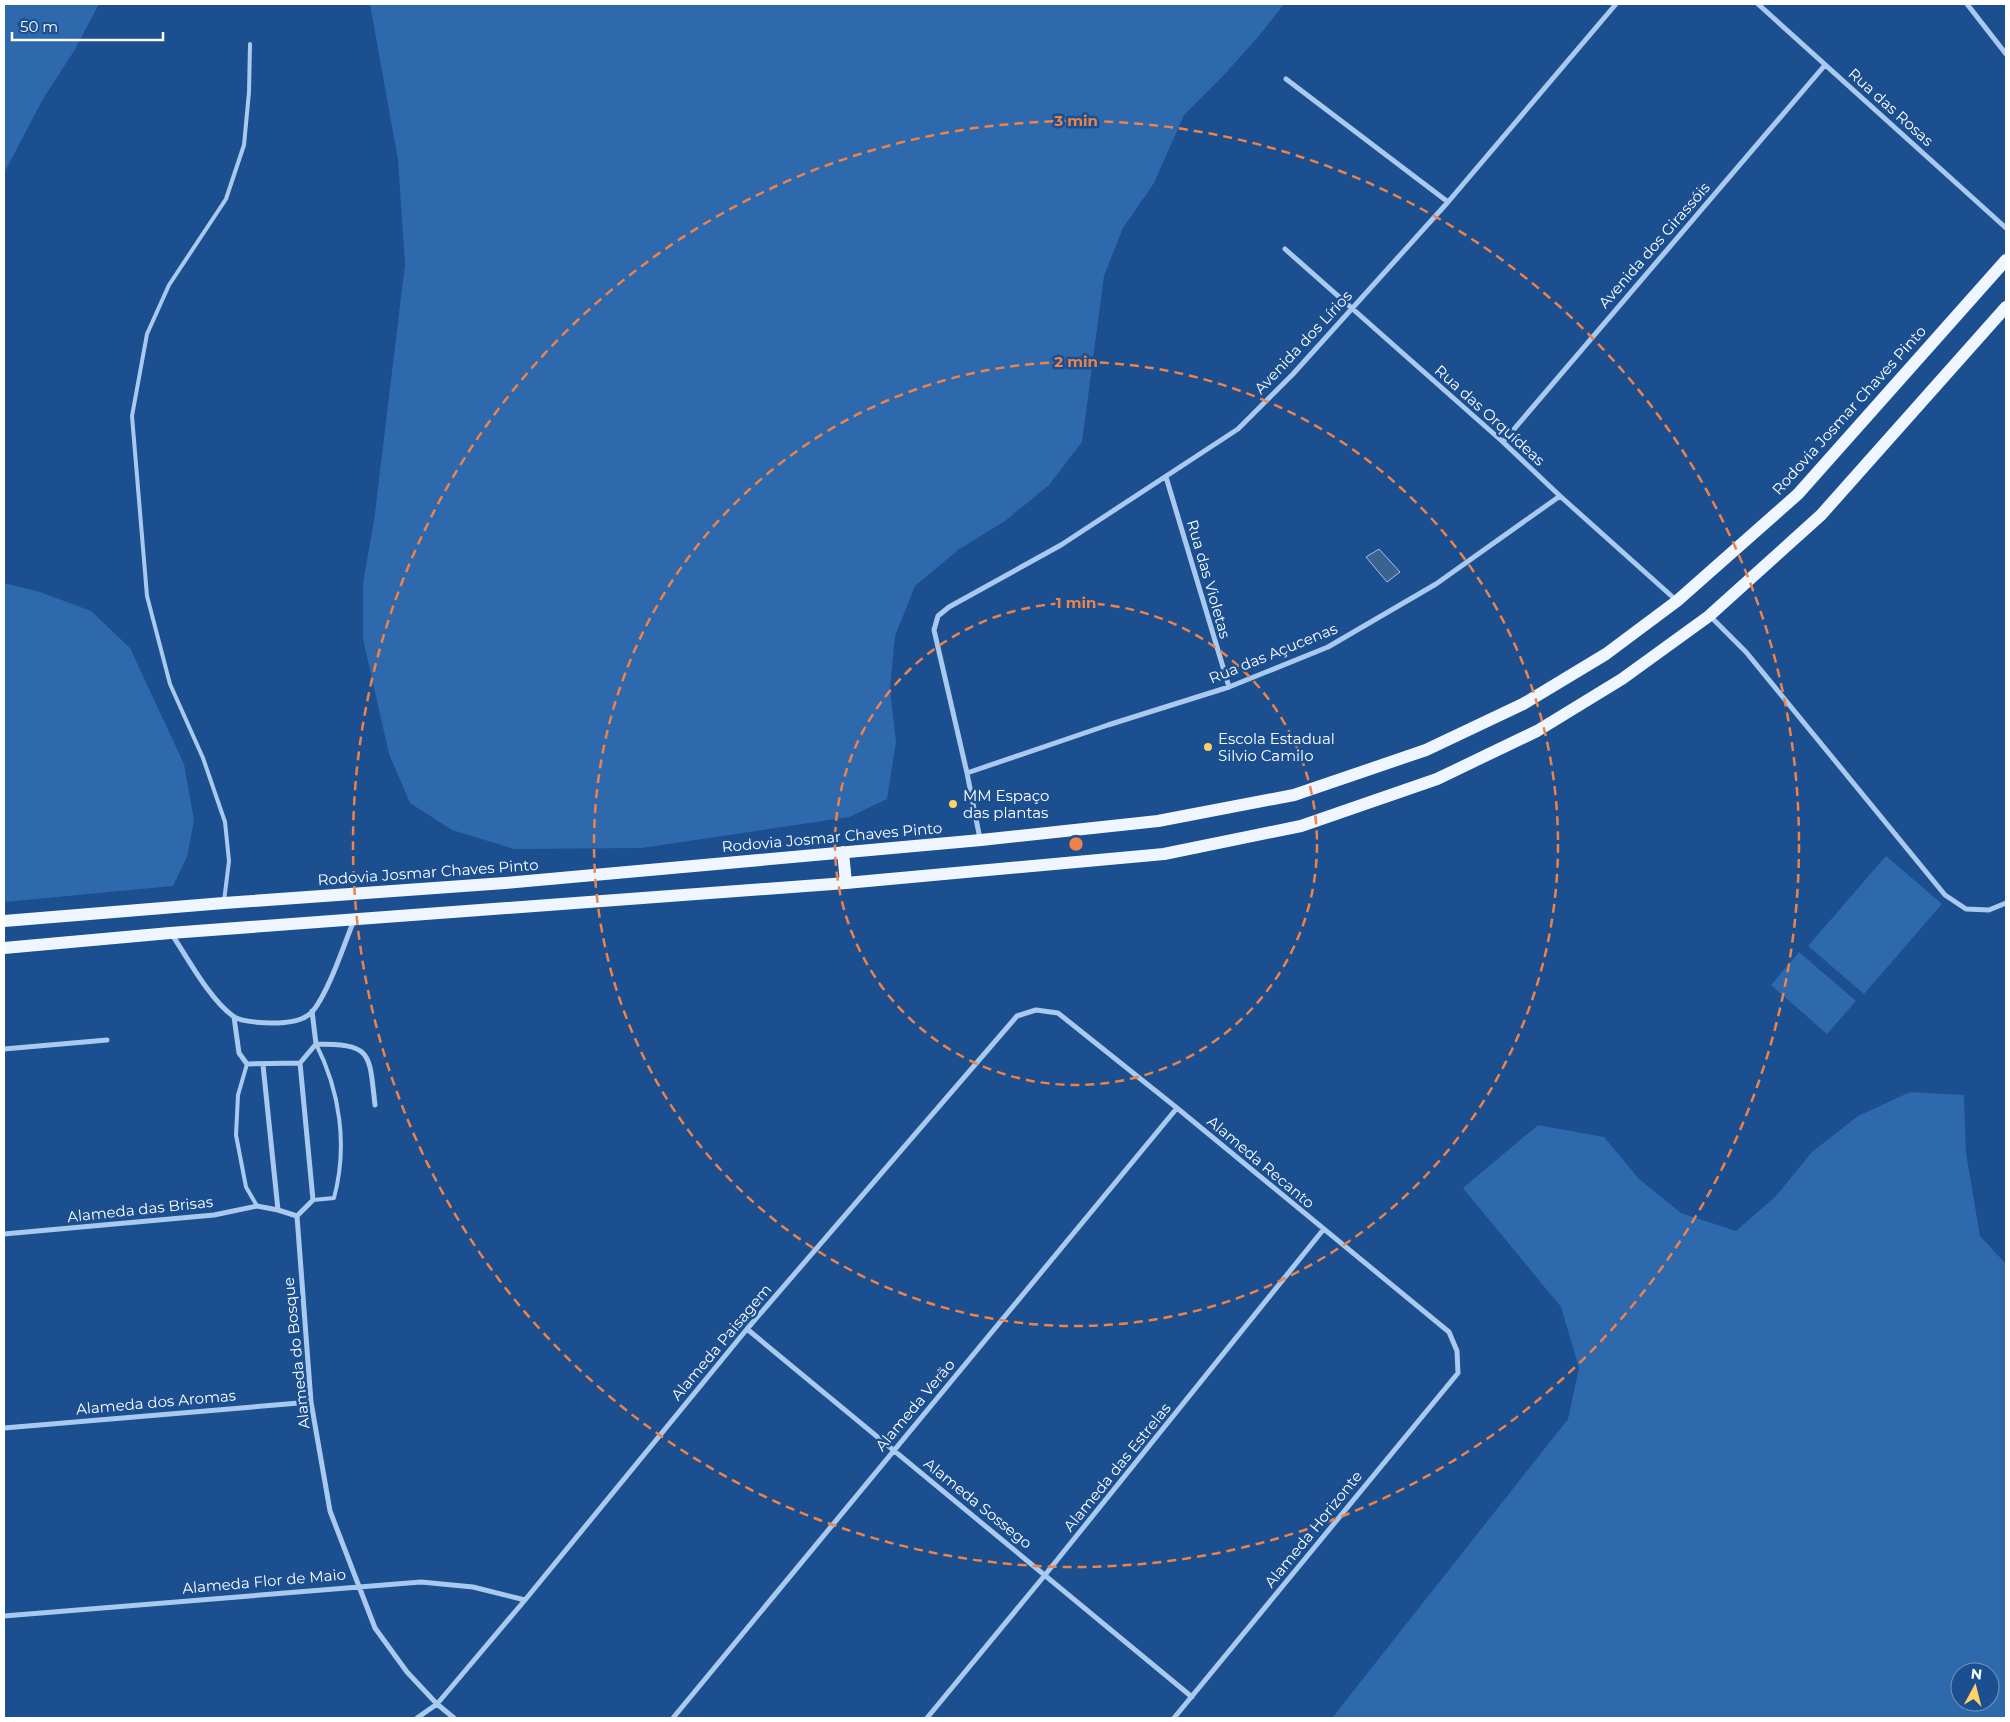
<svg xmlns="http://www.w3.org/2000/svg" width="2010" height="1722" viewBox="0 0 2010 1722" font-family="Montserrat,sans-serif">
<style>
.green{fill:#2e69ad;fill-rule:evenodd}
.water{fill:#3c6290;stroke:#9cc4f0}
.lines{fill:none;stroke-linecap:round;stroke-linejoin:round}
.service{stroke:#a9c9ee;stroke-width:4}
.minor{stroke:#a9c9ee;stroke-width:5}
.primary{stroke:#f0f6ff;stroke-width:12}
.ring{fill:none;stroke:#ee8249;stroke-width:2.5;stroke-dasharray:9 6}
.poi-dot{fill:#ffd166;stroke:#1b4f8f;stroke-width:2}
.labels{text-anchor:middle;dominant-baseline:central;stroke-width:5;stroke-linejoin:round;paint-order:stroke}
.street-label{font-size:15px;fill:#fff;stroke:#1b4f8f}
.poi-label{font-size:15px;fill:#fff;stroke:#1b4f8f;text-anchor:start}
.centre{fill:#ee8249;stroke:#1b4f8f;stroke-width:2.5}
.ring-label{font-size:15px;text-anchor:middle;font-weight:bold;fill:#ee8249;stroke:#1b4f8f;stroke-width:5;stroke-linejoin:round;paint-order:stroke}
</style>
<rect width="100%" height="100%" fill="#1b4f8f"/>
<path class="green" d="M4 4H99L74 51 43 99 4 173Z
M370 4H1284L1258 37 1223 76 1184 115 1154 183 1123 228 1104 276 1082 442 1049 485 1005 521 958 550 915 586 895 636 890 689 896 742 887 799 849 817 642 848 514 849 452 830 410 803 389 754 363 639V583L374 521 405 264 398 160Z
M4 583 40 592 91 611 130 648 184 764 194 820 187 857 173 886 4 902Z
M1886 856 1942 904 1864 994 1808 946Z
M1799 952 1856 1001 1827 1034 1771 985Z
M1910 1092 1964 1095 1966 1153 1980 1236 2006 1264V1718H1332L1568 1419 1579 1368 1561 1307 1463 1188 1538 1125 1604 1137 1639 1179 1681 1213 1736 1231 1776 1196 1812 1152 1858 1116ZM1960 1672H1990V1702H1960Z"/>
<path class="water" d="M1379 549 1400 572 1387 582 1366 557Z"/>
<g class="lines">
<path class="service" d="M224 901 229 861 225 822 203 758 170 684 147 596 132 416 147 334 169 285 226 199 244 145 249 92 250 44
M247 1064 238 1095 236 1135 246 1187 257 1206
M313 1200 334 1198C348 1146 340 1091 316 1044"/>
<path class="minor" d="M1758 4 2006 228
M1967 4 2006 54
M1286 79 1448 202
M1285 249 1503 442 1560 496 1676 600
M1503 442 1825 65
M1166 477 1229 687
M1710 616 1746 652 1945 895 1966 909 1989 910 2006 903
M967 773 1108 725 1229 687 1328 647 1436 584 1560 496
M980 839 967 773 934 630 938 616 949 607 1061 545 1238 429 1293 374 1448 202 1616 4
M171 933C187 957 210 1000 233 1016 242 1023 266 1023 278 1023 291 1022 304 1021 313 1011 329 991 344 945 354 920
M234 1017 239 1053 247 1064 300 1063 316 1044 312 1011
M316 1044C373 1044 369 1053 375 1105
M4 1049 107 1040
M263 1065 278 1210 297 1216
M297 1216 311 1402 330 1511 375 1628 407 1672 437 1704 454 1718
M297 1216 313 1200 300 1063
M4 1234 214 1215 257 1206 278 1210
M747 1329 1192 1697
M4 1428 311 1402
M4 1616 421 1582 473 1587 525 1600
M417 1718 437 1704 454 1684 525 1600 747 1329 1017 1016 1036 1010 1058 1013 1177 1108 1449 1332 1457 1351 1458 1373 1174 1718
M673 1718 1177 1108
M927 1718 1045 1575 1323 1230"/>
<path class="primary" d="M843 852 846 883
M4 921 224 903 505 883 981 840 1158 821 1294 795 1426 750 1523 704 1606 654 1677 601 1798 494 2006 260
M4 948 170 933 846 883 1164 854 1301 826 1437 779 1537 731 1622 679 1709 616 1821 515 2006 307"/>
</g>
<g class="ring">
<circle cx="1076" cy="844" r="241"/>
<circle cx="1076" cy="844" r="482"/>
<circle cx="1076" cy="844" r="723"/>
</g>
<g class="poi-dot">
<circle cx="1208" cy="747" r="5"/>
<circle cx="953" cy="804" r="5"/>
</g>
<g class="labels">
<g class="street-label">
<text transform="translate(1891 107) rotate(42)">Rua das Rosas</text>
<text transform="translate(1654 245) rotate(-49)">Avenida dos Girassóis</text>
<text transform="translate(1303 342) rotate(-47)">Avenida dos Lírios</text>
<text transform="translate(1849 410) rotate(-48)">Rodovia Josmar Chaves Pinto</text>
<text transform="translate(1490 415) rotate(42)">Rua das Orquídeas</text>
<text transform="translate(1209 579) rotate(74)">Rua das Violetas</text>
<text transform="translate(1273 653) rotate(-22)">Rua das Açucenas</text>
<text transform="translate(832 837) rotate(-5)">Rodovia Josmar Chaves Pinto</text>
<text transform="translate(428 872) rotate(-4)">Rodovia Josmar Chaves Pinto</text>
<text transform="translate(1261 1162) rotate(40)">Alameda Recanto</text>
<text transform="translate(140 1209) rotate(-6)">Alameda das Brisas</text>
<text transform="translate(721 1342) rotate(-50)">Alameda Paisagem</text>
<text transform="translate(296 1353) rotate(-96)">Alameda do Bosque</text>
<text transform="translate(156 1402) rotate(-5)">Alameda dos Aromas</text>
<text transform="translate(915 1405) rotate(-50)">Alameda Verão</text>
<text transform="translate(1117 1467) rotate(-51)">Alameda das Estrelas</text>
<text transform="translate(978 1503) rotate(39)">Alameda Sossego</text>
<text transform="translate(1313 1529) rotate(-51)">Alameda Horizonte</text>
<text transform="translate(264 1581) rotate(-5)">Alameda Flor de Maio</text>
</g>
<g class="poi-label">
<text x="1218" y="738">Escola Estadual<tspan x="1218" dy="17">Silvio Camilo</tspan></text>
<text x="963" y="795">MM Espaço<tspan x="963" dy="17">das plantas</tspan></text>
</g>
</g>
<circle cx="1076" cy="844" r="8" class="centre"/>
<g class="ring-label">
<text x="1076" y="126">3 min</text>
<text x="1076" y="367">2 min</text>
<text x="1076" y="608">1 min</text>
</g>
<rect width="2010" height="1722" fill="none" stroke="#ffffff" stroke-width="10"/>
<g transform="translate(1975 1687) rotate(7)"><circle r="24" fill="#1b4f8f" stroke="#7695bc"/>
<path d="M0-4L9 19L0 12L-9 19Z" fill="#ffd166"/>
<text y="-8" font-size="14" font-weight="bold" text-anchor="middle" fill="#ffffff">N</text>
</g>
<path d="M12 32v8h151v-8" fill="none" stroke="#ffffff" stroke-width="2.5"/>
<text x="20" y="32" font-size="15" fill="#ffffff" stroke="#1b4f8f" stroke-width="4" paint-order="stroke">50 m</text>
</svg>
